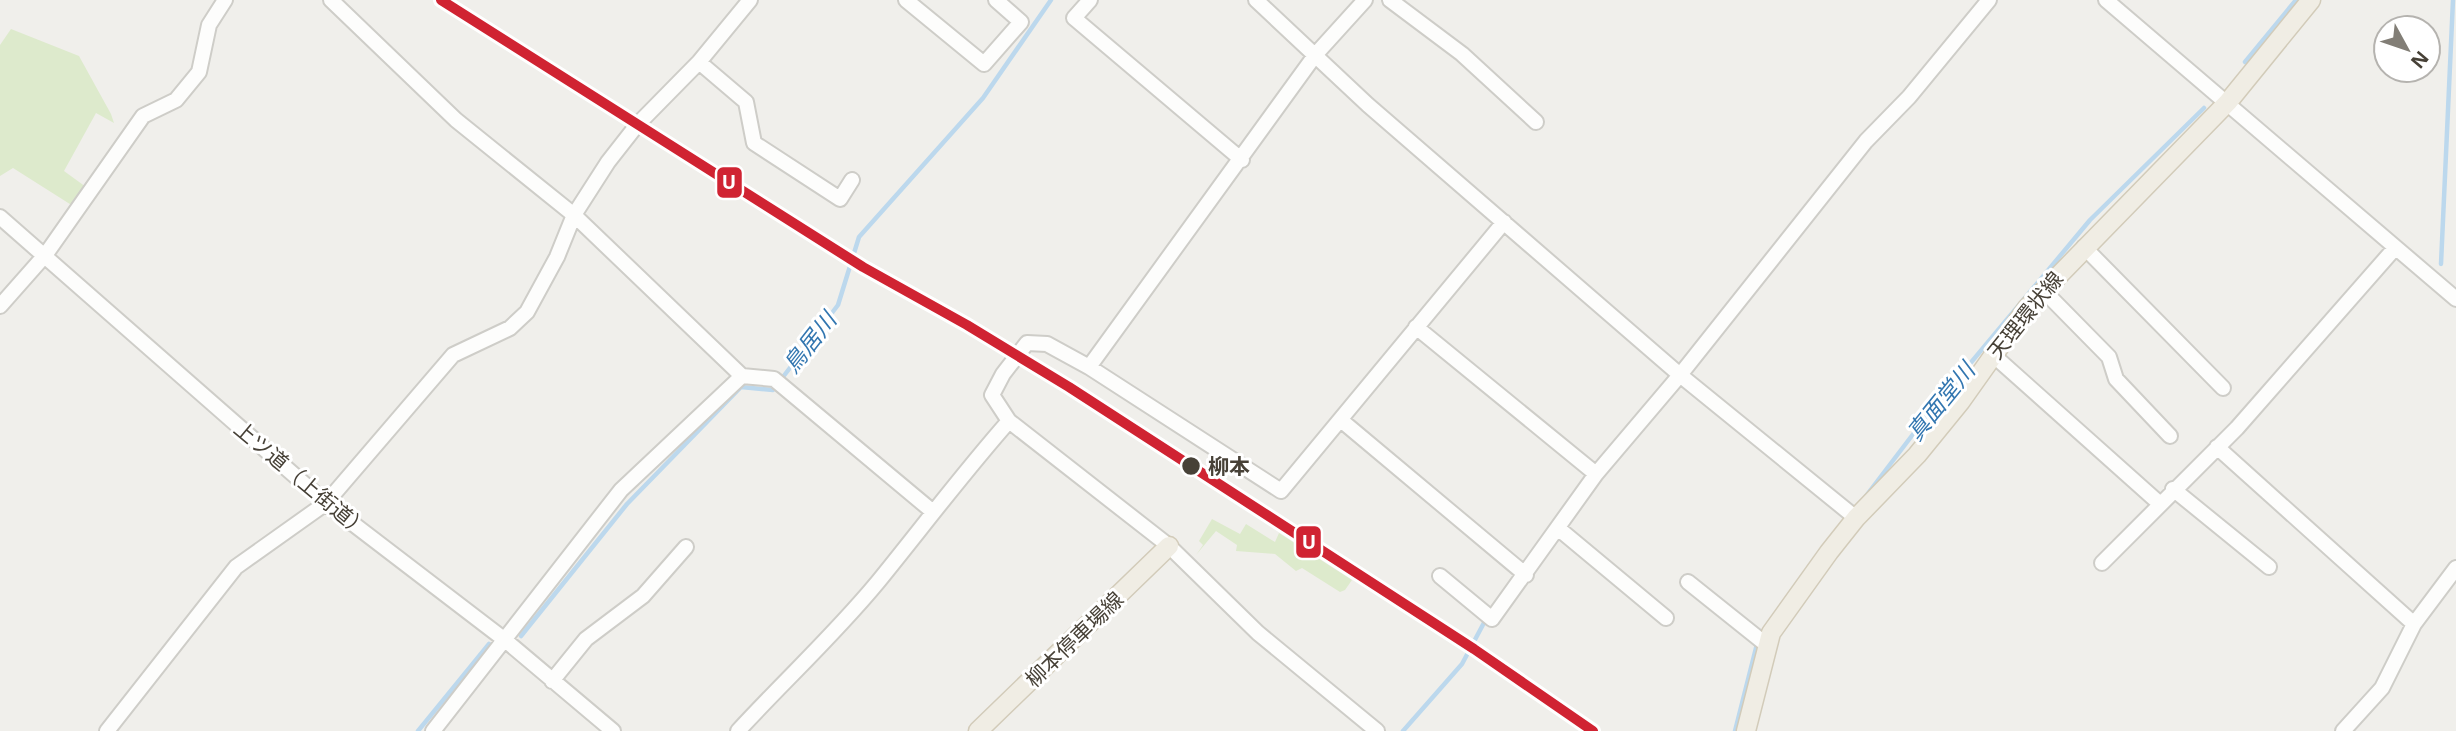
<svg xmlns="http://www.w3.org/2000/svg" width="2456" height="731" viewBox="0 0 2456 731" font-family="'Noto Sans','Noto Sans JP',sans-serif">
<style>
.green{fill:#ddeacc}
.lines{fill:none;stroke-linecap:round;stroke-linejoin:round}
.stream{stroke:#bcd8ed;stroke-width:4.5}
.minor-casing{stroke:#cecdc8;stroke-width:18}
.major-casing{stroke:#d2cbb9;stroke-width:21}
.minor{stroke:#fdfdfc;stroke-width:14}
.major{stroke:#f0ede4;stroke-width:18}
.rail-1-casing{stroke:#fff;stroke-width:16}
.rail-1{stroke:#d02332;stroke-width:10}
.stop-dot{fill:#474137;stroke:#fff;stroke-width:2.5}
.labels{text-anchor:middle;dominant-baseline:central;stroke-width:6;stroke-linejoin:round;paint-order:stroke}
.street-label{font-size:21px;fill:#474137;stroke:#fff}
.stop-label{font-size:21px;font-weight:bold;fill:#474137;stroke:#fff;text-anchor:start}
.water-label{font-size:23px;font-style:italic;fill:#3276b0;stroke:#fff}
.line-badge{stroke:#fff;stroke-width:2.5}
.badge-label{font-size:19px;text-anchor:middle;font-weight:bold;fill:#fff}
</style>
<rect width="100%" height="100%" fill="#f0efeb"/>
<path class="green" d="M11 29 79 56 111 114 114 123 96 113 64 171 86 187 73 206 13 168 0 176V45Z
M1212 519 1240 534 1246 524 1275 542 1279 533 1352 580 1345 590 1340 592 1302 568 1296 571 1275 554 1236 551 1237 545 1216 531 1196 555 1203 545 1199 541Z"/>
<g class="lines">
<path class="stream" d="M2245 62 2296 0
M2441 264 2453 0
M1866 496 1933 408 2090 220 2204 108
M521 636 627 504 741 387 773 390 838 305 859 237 983 98 1051 0
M418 731 489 644
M1403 731 1462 664 1486 619
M1735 731 1758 640"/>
<defs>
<path id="minor" d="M331 0 456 120 574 215 742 376 774 379 932 511
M906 0 984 64 1021 22 996 0
M1090 0 1074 18 1242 160
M1256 0 1368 105 1680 375 1856 518
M1365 0 1316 54 1089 367 1047 344 1027 343 1003 374 992 395 1009 421 1169 546 1258 633 1377 731
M1390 0 1462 54 1536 122
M2106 0 2456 299
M699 62 746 102 754 143 840 199 852 180
M0 217 326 503 505 640 613 731
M2084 247 2223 388
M2043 290 2109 357 2116 379 2170 436
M0 306 46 254 143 116 176 100 199 72 209 25 225 0
M1416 327 1596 474
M1992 354 2159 503
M1089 367 1281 491 1504 222
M1342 421 1526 575
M2217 447 2414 624
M2173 489 2269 567
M1559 529 1666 618
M2102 563 2237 428 2395 248
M1440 576 1492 619 1596 474 1680 375 1866 141 1909 97 1989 0
M1688 582 1768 646
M552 681 586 639 643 596 686 547
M107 731 236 567 326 503 453 355 510 328 527 312 557 257 574 215 608 162 637 125 699 62 750 0
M433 731 621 490 742 376
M738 731C784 681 834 635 877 583 921 529 963 473 1009 421
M2343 731 2382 688 2414 624 2456 568"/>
<path id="major" d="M978 731 1169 546
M1746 731 1771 633 1829 552 1856 518 1917 455 1961 401 2027 308 2228 102 2311 0"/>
</defs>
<use href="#minor" class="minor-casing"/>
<use href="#major" class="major-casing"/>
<use href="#minor" class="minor"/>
<use href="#major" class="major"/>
<defs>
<path id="rail-1" d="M441 0 863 267 967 325 1069 387 1474 649 1593 731"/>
</defs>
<use href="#rail-1" class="rail-1-casing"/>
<use href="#rail-1" class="rail-1"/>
</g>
<circle class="stop-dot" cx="1191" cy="466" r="10"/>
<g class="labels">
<g class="street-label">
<text transform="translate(2025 315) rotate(-51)">天理環状線</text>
<text transform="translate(302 479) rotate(40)">上ツ道（上街道）</text>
<text transform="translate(1074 639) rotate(-44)">柳本停車場線</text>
</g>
<g class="stop-label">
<text x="1208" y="466">柳本</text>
</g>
<g class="water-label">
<text transform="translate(809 342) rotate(-52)">鳥居川</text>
<text transform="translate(1940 401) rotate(-51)">真面堂川</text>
</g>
</g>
<g class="line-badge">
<rect x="716" y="166" width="27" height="33" rx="7" fill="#d02332"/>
<rect x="1295" y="525" width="27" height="34" rx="7" fill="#d02332"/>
</g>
<g class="badge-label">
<text x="729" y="189">U</text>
<text x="1309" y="549">U</text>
</g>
<g transform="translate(2407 49) rotate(130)"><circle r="33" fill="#ffffff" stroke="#b5b3af" stroke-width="2"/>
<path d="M0-5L12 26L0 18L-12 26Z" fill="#827e76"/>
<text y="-10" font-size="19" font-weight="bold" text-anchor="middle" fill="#474137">N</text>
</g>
</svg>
